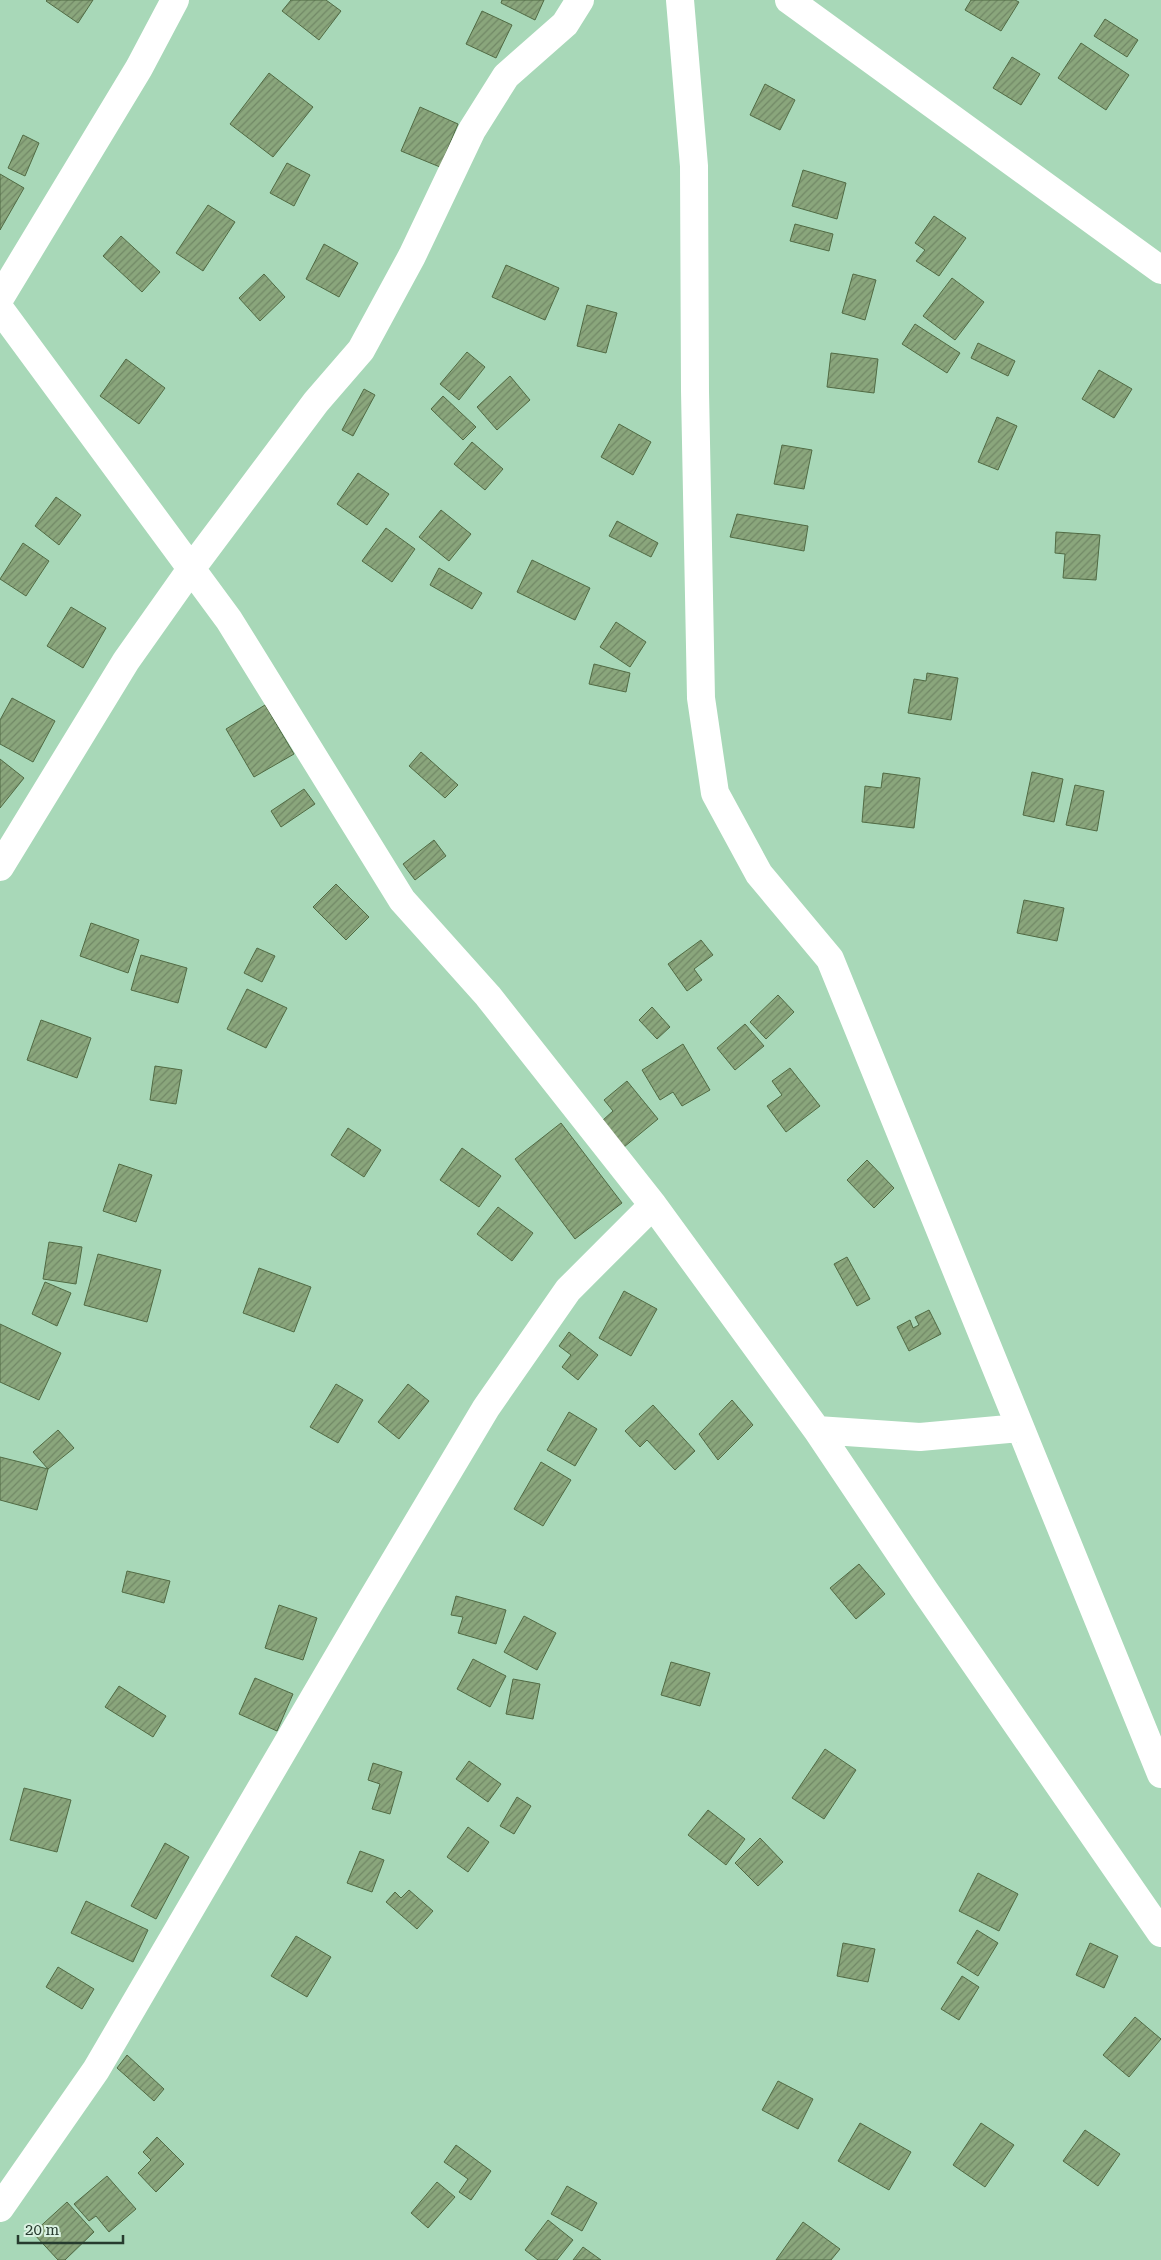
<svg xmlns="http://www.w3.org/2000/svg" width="1161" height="2260" viewBox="0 0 1161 2260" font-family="'Roboto Serif',serif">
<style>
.building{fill:url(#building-hatch);stroke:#516b44}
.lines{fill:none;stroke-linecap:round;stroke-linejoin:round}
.minor{stroke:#fff;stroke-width:28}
</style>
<defs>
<pattern id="building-hatch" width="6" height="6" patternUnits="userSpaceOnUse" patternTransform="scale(1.25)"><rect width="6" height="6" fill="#8aa67c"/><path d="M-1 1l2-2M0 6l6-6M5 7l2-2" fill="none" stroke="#718866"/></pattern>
</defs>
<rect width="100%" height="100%" fill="#a8d8b8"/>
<path class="building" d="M47 0H93L78 23 46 1Z
M291 0H326L341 11 319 40 282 11Z
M502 0H544L535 20 501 3Z
M971 0H1015L1019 2 1001 31 965 10Z
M482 11 512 25 496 58 466 44Z
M1105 19 1138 40 1127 57 1094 36Z
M1081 43 1129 75 1106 110 1058 78Z
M1012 57 1040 74 1021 105 993 88Z
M269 73 313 107 273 157 230 124Z
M765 84 795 100 780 130 750 115Z
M420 107 458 124 440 167 401 151Z
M23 135 39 143 25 176 8 168Z
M287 163 310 175 294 206 270 193Z
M803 170 846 183 837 219 792 206Z
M0 174 24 188 0 230Z
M208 205 235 222 203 271 176 253Z
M934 216 966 238 939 276 916 261 925 250 915 243Z
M795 224 833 234 829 251 790 241Z
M121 236 160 272 142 292 103 256Z
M324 244 358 263 339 297 306 279Z
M506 265 559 288 545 320 492 297Z
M264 274 285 297 260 321 239 298Z
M853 274 876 280 865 320 842 313Z
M952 278 984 302 955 340 923 316Z
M587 305 617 313 606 353 577 346Z
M915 324 960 353 947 373 902 344Z
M978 343 1015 361 1008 376 971 358Z
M467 352 485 367 459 400 440 384Z
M831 353 878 359 874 393 827 387Z
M126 359 165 388 139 424 100 396Z
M1099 370 1132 389 1114 418 1082 399Z
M510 376 530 400 497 430 477 407Z
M364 389 375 395 353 436 342 430Z
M443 396 476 427 463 440 431 409Z
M997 417 1017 426 998 470 978 462Z
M619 424 651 442 633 475 601 457Z
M472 442 503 469 485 490 454 464Z
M782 445 812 450 804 489 774 484Z
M358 473 389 494 367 525 337 504Z
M56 497 81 515 59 545 35 526Z
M441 510 471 534 449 561 419 537Z
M737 514 808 526 804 551 730 537Z
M617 521 658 543 651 557 609 536Z
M386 528 415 549 392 582 362 561Z
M1056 532 1100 535 1096 580 1063 578 1065 554 1055 553Z
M23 543 49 561 26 596 0 579Z
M532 560 590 588 575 620 517 592Z
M439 568 482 593 472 609 430 585Z
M71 607 106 628 83 668 47 646Z
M616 622 646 642 630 667 600 647Z
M594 664 630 673 626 692 589 684Z
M927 673 958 678 951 720 908 713 914 679 926 681Z
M12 698 55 721 33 762 0 744V720Z
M265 705 294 754 254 777 226 729Z
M421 752 458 785 445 798 409 766Z
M0 759 24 778 0 808Z
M1032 772 1063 779 1054 822 1023 815Z
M883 773 920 778 914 828 862 822 865 786 881 788Z
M1075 785 1104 791 1097 831 1066 825Z
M304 789 315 804 281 827 271 811Z
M434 840 446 856 415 880 403 864Z
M336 884 369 917 346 940 313 907Z
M1024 900 1064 908 1057 941 1017 933Z
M91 923 139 940 128 973 80 956Z
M701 940 713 955 694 969 702 980 687 991 668 964Z
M257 948 275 956 262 982 244 973Z
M141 955 187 968 178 1003 131 990Z
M247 989 287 1008 266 1048 227 1029Z
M778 995 794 1012 766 1039 750 1022Z
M652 1007 670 1027 657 1039 639 1020Z
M41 1020 91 1038 77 1078 27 1060Z
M745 1024 764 1046 735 1070 717 1048Z
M683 1044 710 1090 682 1106 673 1092 660 1100 642 1070Z
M155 1066 182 1070 176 1104 150 1100Z
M790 1068 820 1106 786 1132 767 1106 782 1095 772 1081Z
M627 1081 658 1119 624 1147 603 1120 613 1111 604 1100Z
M561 1123 622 1203 575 1239 515 1159Z
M348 1128 381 1150 364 1177 331 1155Z
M462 1148 501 1176 479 1207 440 1180Z
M867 1160 894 1188 874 1208 847 1180Z
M119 1164 152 1175 136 1222 103 1211Z
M498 1207 533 1233 512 1261 477 1234Z
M49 1242 82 1247 76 1284 43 1279Z
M98 1254 161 1270 147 1322 84 1305Z
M847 1257 870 1299 857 1306 834 1264Z
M259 1268 311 1287 294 1332 243 1313Z
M45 1282 71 1293 57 1326 32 1314Z
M624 1291 657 1309 631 1356 599 1338Z
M929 1310 941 1334 909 1351 897 1327 910 1320 913 1328 919 1325 915 1317Z
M0 1324 61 1353 39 1400 0 1382Z
M569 1332 598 1355 578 1380 562 1367 571 1355 559 1346Z
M336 1384 363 1400 338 1443 310 1427Z
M408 1384 429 1401 399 1439 378 1422Z
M732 1400 753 1425 718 1460 699 1434Z
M653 1405 695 1451 675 1470 647 1440 640 1447 625 1431Z
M569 1412 597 1429 575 1466 547 1450Z
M58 1430 74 1448 48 1469 33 1452Z
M0 1457 48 1469 37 1510 0 1500Z
M541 1462 571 1480 543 1526 514 1509Z
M859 1564 885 1594 856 1619 830 1588Z
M127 1571 170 1581 164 1603 122 1592Z
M456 1596 506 1610 496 1644 458 1633 463 1617 451 1615Z
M279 1605 317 1618 303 1660 265 1648Z
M524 1616 556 1633 537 1670 504 1652Z
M473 1659 506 1676 490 1707 457 1689Z
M671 1662 710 1673 700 1706 661 1695Z
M255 1678 293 1694 277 1731 239 1714Z
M513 1679 540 1684 533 1719 506 1714Z
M119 1686 166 1716 153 1737 105 1707Z
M825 1749 856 1770 824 1819 792 1798Z
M469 1761 501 1784 488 1802 456 1779Z
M373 1763 402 1772 390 1814 372 1809 380 1784 368 1780Z
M24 1788 71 1800 57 1852 10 1840Z
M517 1797 531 1806 514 1834 500 1826Z
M708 1810 745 1839 726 1865 688 1835Z
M468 1827 489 1842 468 1872 447 1857Z
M760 1838 783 1862 758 1886 735 1863Z
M165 1843 189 1857 156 1919 131 1906Z
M360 1851 384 1860 372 1892 347 1883Z
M978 1873 1018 1894 999 1931 959 1911Z
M409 1890 433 1911 417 1929 386 1902 395 1892 401 1898Z
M86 1901 148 1930 133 1962 71 1933Z
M977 1930 998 1943 978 1976 957 1963Z
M296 1936 331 1957 307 1997 271 1976Z
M843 1943 875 1949 868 1982 837 1976Z
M1090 1943 1118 1956 1104 1988 1076 1975Z
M58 1967 94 1989 82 2009 46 1987Z
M962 1976 979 1987 959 2020 941 2009Z
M1135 2017 1161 2039 1129 2077 1103 2055Z
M127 2055 164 2089 154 2101 117 2068Z
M778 2081 813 2099 798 2129 762 2110Z
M860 2123 911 2152 889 2190 838 2161Z
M981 2123 1014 2145 985 2187 953 2165Z
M1085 2130 1120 2154 1098 2186 1063 2161Z
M157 2137 184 2164 156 2192 138 2173 151 2160 143 2152Z
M456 2145 491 2171 471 2200 459 2192 468 2179 444 2162Z
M107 2176 136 2209 109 2232 96 2216 89 2221 74 2204Z
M437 2182 455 2197 428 2228 411 2213Z
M567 2186 597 2203 582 2231 551 2214Z
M67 2202 94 2232 65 2260H58L33 2233Z
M548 2220 573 2240 557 2260H538L525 2250Z
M803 2222 840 2249 831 2260H776Z
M583 2247 601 2260H573Z"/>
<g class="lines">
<path class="minor" d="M680 0 694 166 695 391 701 698 715 793 759 874 830 959 1161 1774
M789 0 1161 270
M0 298 139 68 175 0
M0 309 229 620 402 900 488 996 653 1205 817 1430 925 1591 1161 1933
M0 867 126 661 191 569 316 402 361 350 412 256 472 130 506 76 565 24 580 0
M817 1430 920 1437 1020 1428
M0 2208 96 2070 369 1604 486 1408 568 1290 653 1205"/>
</g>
<path d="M18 2235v8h105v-8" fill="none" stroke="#273b2e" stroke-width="2.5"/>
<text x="25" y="2235" font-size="15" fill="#273b2e" stroke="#daf2e2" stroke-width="4" paint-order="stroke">20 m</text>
</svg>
